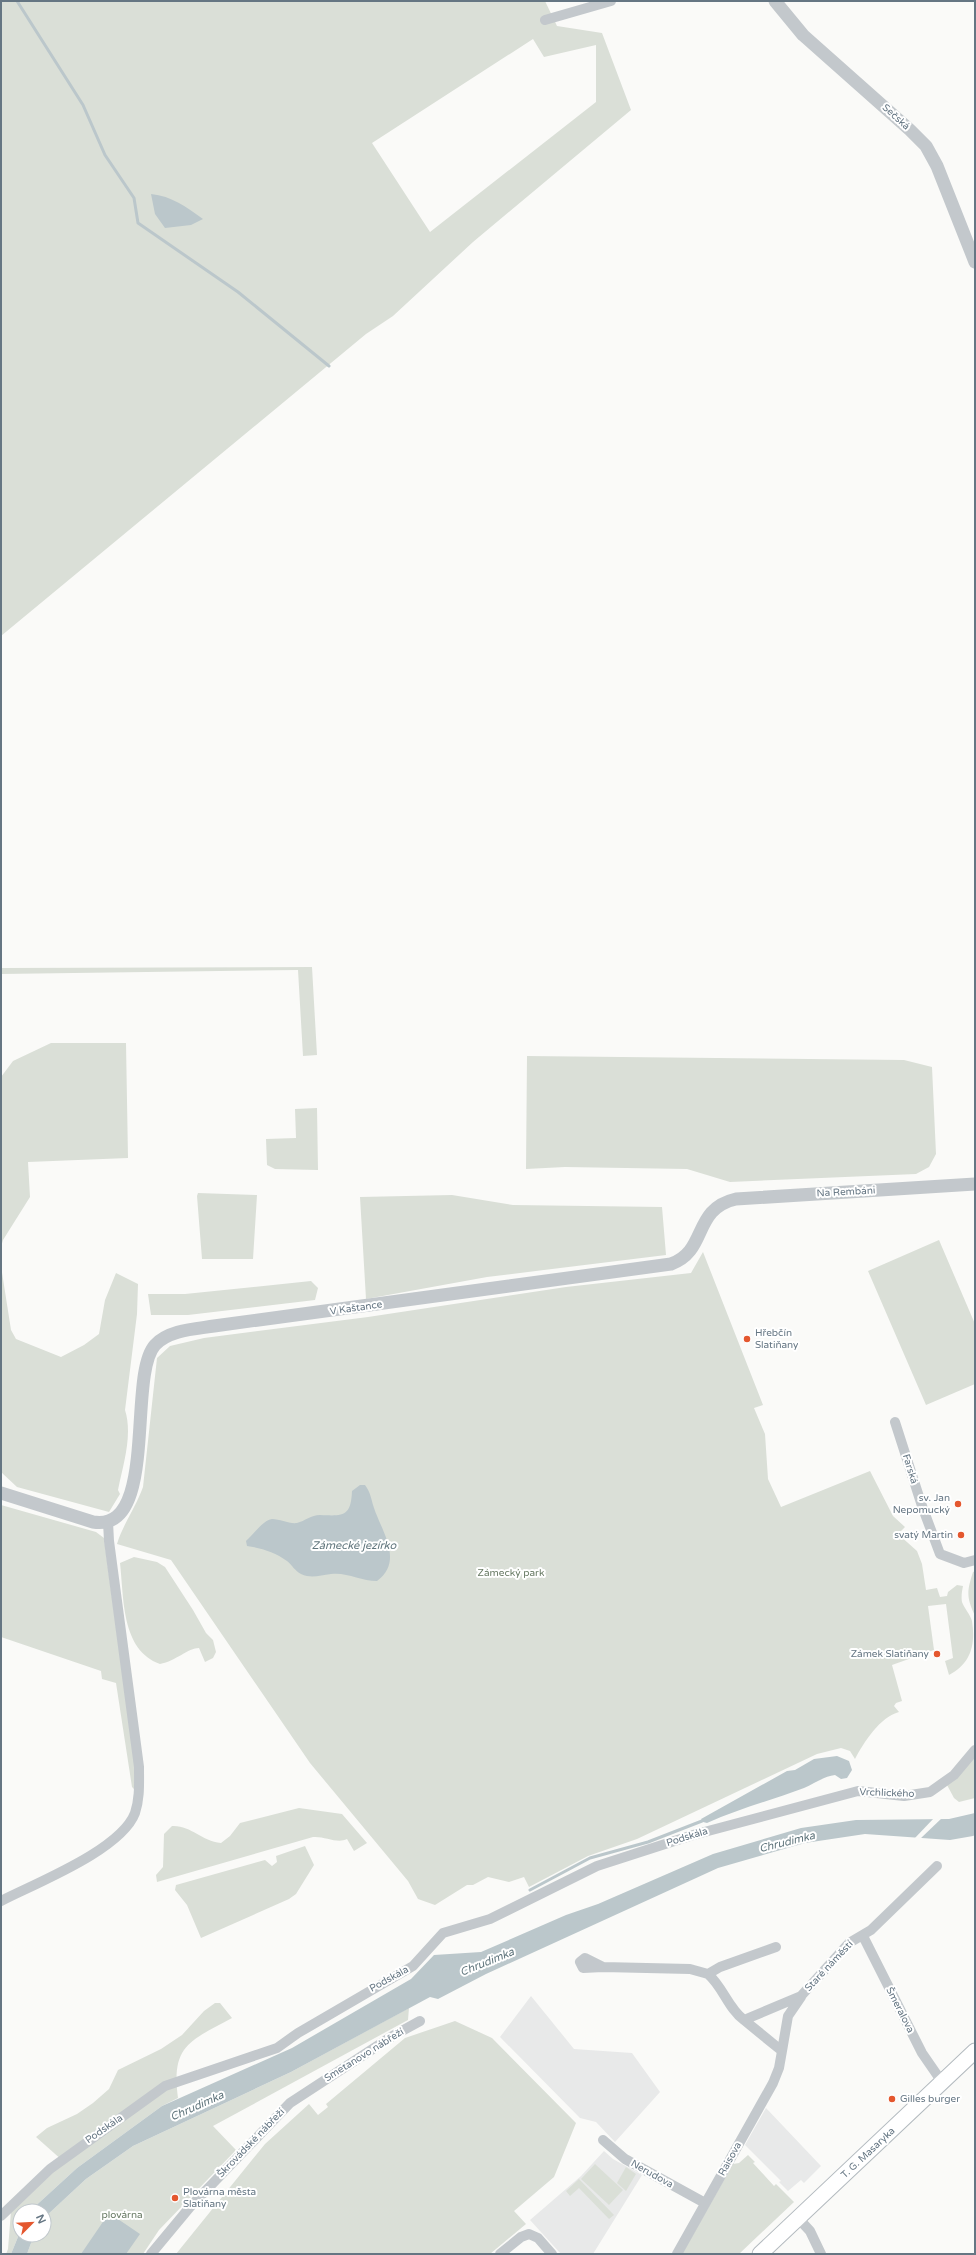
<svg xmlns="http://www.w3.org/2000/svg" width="976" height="2255" viewBox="0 0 976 2255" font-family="'Varela Round',sans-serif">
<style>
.built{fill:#e8e9e9}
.green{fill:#dadfd7;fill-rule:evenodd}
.water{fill:#bbc7cb}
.pier{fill:#fafaf8}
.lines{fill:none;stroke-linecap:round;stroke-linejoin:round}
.stream{stroke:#bbc7cb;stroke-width:3}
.secondary-casing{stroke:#b3babf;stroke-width:17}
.minor{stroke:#c3c8cc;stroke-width:10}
.tertiary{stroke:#c3c8cc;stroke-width:13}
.secondary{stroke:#fff;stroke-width:15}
.poi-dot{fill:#e4572e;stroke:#fff;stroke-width:1.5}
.labels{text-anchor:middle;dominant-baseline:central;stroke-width:4;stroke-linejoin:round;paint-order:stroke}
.street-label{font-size:10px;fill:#657683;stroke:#fff}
.poi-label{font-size:10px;fill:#657683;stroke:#fff;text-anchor:start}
.park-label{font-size:10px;fill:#687a64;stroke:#fff}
.water-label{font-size:11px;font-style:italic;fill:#60757c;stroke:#fff}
</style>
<rect width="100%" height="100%" fill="#fafaf8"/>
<path class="built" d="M531 1996 574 2049 632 2053 660 2092 615 2142 596 2122 580 2118 500 2037Z
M766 2108 821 2166 804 2183 801 2180 788 2191 779 2182 781 2181 745 2145Z
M604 2151 613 2159 642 2175 593 2254H561L530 2220 581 2176Z"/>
<path class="green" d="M1 1H545L557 26 602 33 631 110 473 242 393 316 366 334 1 636ZM533 39 544 57 596 45V102L430 232 372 143Z
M312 967 317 1055 303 1056 298 970 1 974V968Z
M51 1043H126L128 1158 28 1162 30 1197 3 1240 1 1247V1077L13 1061Z
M527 1056 904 1060 932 1067 936 1154 929 1167 916 1174 730 1182 687 1169 565 1167 526 1169Z
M317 1108 318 1170 275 1169 267 1165 266 1139 296 1138 295 1109Z
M198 1193 257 1195 253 1259H202L197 1196Z
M452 1195 513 1205 662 1207 666 1255 487 1277 366 1299 360 1197Z
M939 1240 975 1324V1384L926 1405 868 1271Z
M703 1252 763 1405 754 1408 765 1434 768 1479 781 1507 870 1471 893 1516 905 1527 898 1534 917 1551 922 1564 926 1590 937 1588 940 1597 947 1596 948 1592 957 1585 963 1586C962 1591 961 1597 962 1602 964 1608 970 1614 972 1621 976 1646 970 1664 949 1675L945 1661 953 1658 946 1604 928 1606 934 1650 892 1665 902 1701 896 1703 894 1706 899 1712C880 1717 864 1742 855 1759L850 1751 841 1748 817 1754 637 1839 588 1856 529 1887 524 1877 509 1882 488 1877 473 1885H467L435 1905 418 1899 408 1881 310 1763 171 1560 117 1544C123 1524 136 1507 143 1487L157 1358 170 1346 204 1338 368 1317 566 1287 691 1273Z
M1 1266 11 1330 16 1339 61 1357 84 1345 99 1334 105 1300 116 1273 138 1284 137 1314 125 1410C133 1435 123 1465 118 1490L120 1494 109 1512 17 1487 1 1472Z
M311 1281 318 1288 315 1300 188 1315H151L148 1294H185Z
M1 1505 96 1532 104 1538 135 1768V1790L132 1787 116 1683 102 1679 101 1671 1 1637Z
M134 1557 157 1562 165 1567 193 1610 206 1633 213 1640 216 1652 213 1658 205 1662 199 1648C188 1648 176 1661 160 1664 121 1650 124 1598 120 1563Z
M975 1571V1616C966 1597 967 1591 973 1572Z
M975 1755V1798L959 1802 954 1798 947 1785Z
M299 1808 342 1814 367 1843 354 1851 347 1839C337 1844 325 1836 313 1837L157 1882 156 1875 163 1867 164 1834 172 1826C191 1825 201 1841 221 1843L230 1836 240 1823Z
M305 1846 314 1865 296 1894 289 1899 201 1938 187 1905 175 1890 176 1885 265 1860 272 1866 277 1862 276 1856Z
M215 2003H220L232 2018C190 2041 171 2045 178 2098L162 2106 77 2168 30 2211H20V2232L11 2254H6L8 2249 11 2211 63 2161 36 2137 47 2128 77 2114 93 2103 109 2089 118 2070 161 2049 182 2035 204 2011Z
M409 2008 408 2020 213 2126 236 2150 159 2230 143 2254H27L34 2235H44L45 2217 86 2179 133 2146 291 2072Z
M455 2021 492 2038 576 2123 554 2177 514 2211 526 2224 490 2254H176L265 2144 309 2104 318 2115 328 2107 326 2104 405 2038Z
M748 2155 755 2162 753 2163 774 2186 776 2184 794 2202 739 2254H682L733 2164 739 2163Z
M595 2164 623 2190 609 2205 581 2179Z
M626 2167 636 2174 626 2191 617 2183Z
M579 2179 614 2215 609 2219 579 2188 570 2196 566 2191Z"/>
<path class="water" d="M151 194C172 196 186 207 203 219L191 225 165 228 155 214Z
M360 1485H365C371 1493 371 1499 374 1508 382 1532 404 1561 377 1581 361 1581 347 1572 331 1574 320 1575 312 1579 301 1574 295 1571 292 1565 287 1561 275 1552 261 1548 247 1546L246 1541C253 1535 263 1520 272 1519 280 1519 289 1524 297 1523 305 1521 311 1515 320 1515 343 1516 351 1517 352 1491Z
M837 1756 849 1761 852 1770 847 1778 841 1779 835 1775C824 1776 814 1784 804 1788 772 1800 738 1809 707 1823L703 1822 701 1819 787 1771 795 1770 814 1759Z
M975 1813V1835L973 1836 950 1840 865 1834 805 1843 718 1868 486 1974 438 1999 430 1997 291 2072 133 2146 86 2179 44 2218V2211H30L77 2168 162 2106 292 2048 411 1979 434 1955 481 1952 566 1915 598 1904 713 1854 801 1828 856 1820 949 1819Z
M109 2213 140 2234 126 2254H81Z
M20 2232V2235H34L27 2254H11Z"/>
<path class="pier" d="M935 1817H943L920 1839H914Z"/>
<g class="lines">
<path class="stream" d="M17 1 83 105 105 155 134 198 138 223 238 292 329 366
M530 1890 590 1858 648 1842 702 1821"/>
<defs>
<path id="secondary" d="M760 2254 975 2051"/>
</defs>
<use href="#secondary" class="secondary-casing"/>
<path class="minor" d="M545 20 611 1
M895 1422 922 1506 940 1554 964 1563 975 1560
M1 1901C36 1883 121 1850 135 1813 140 1798 139 1783 139 1767L109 1541 108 1522
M863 1936 922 2053 942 2082
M776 1947 720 1967 708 1974C723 1987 728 2008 744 2020L801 1996 849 1943 871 1930 937 1866
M603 1967 583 1968 580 1962 585 1958 603 1967 690 1969 708 1974
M744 2020 782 2051 788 2016 801 1997
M603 2140 625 2159 705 2203
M1 2216 50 2169 165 2086 277 2048 298 2033 413 1966 443 1933 490 1919 597 1866 693 1835 858 1791 904 1796 930 1792 954 1775 975 1750
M798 2218 810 2231 821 2254
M151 2254 190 2207 290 2103 391 2037 420 2021
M500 2254 521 2237 529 2234 538 2238 552 2254
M677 2254 773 2083 779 2068 782 2051"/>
<path class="tertiary" d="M775 1 803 35 910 130 926 146 937 166 975 262
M1 1493 93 1522C159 1533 127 1376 155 1345 169 1330 195 1329 214 1326L671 1264C708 1251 692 1209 736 1199L975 1184"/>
<use href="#secondary" class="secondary"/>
</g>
<g class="poi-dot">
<circle cx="747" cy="1339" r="4"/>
<circle cx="958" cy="1504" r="4"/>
<circle cx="961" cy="1535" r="4"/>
<circle cx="937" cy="1654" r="4"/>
<circle cx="892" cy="2099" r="4"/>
<circle cx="175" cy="2198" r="4"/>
</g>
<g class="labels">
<g class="street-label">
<text transform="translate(896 117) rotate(42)">Sečská</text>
<text transform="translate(846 1192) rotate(-3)">Na Rembáni</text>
<text transform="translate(356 1308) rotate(-8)">V Kaštance</text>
<text transform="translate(910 1469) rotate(73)">Farská</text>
<text transform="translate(887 1793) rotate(2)">Vrchlického</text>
<text transform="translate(687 1837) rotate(-17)">Podskála</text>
<text transform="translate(829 1966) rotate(-47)">Staré náměstí</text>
<text transform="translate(389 1979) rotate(-29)">Podskála</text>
<text transform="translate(900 2010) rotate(63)">Šmeralova</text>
<text transform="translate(364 2055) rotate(-32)">Smetanovo nábřeží</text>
<text transform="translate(104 2129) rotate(-35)">Podskála</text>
<text transform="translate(251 2143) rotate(-46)">Škrovádské nábřeží</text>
<text transform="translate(868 2153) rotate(-43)">T. G. Masaryka</text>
<text transform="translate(730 2159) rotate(-61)">Raisova</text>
<text transform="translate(652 2174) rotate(29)">Nerudova</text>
</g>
<g class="poi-label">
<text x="755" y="1333">Hřebčín<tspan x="755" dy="12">Slatiňany</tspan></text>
<text x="950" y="1498" text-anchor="end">sv. Jan<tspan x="950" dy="12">Nepomucký</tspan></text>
<text x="953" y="1535" text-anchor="end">svatý Martin</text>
<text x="929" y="1654" text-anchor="end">Zámek Slatiňany</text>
<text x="900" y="2099">Gilles burger</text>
<text x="183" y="2192">Plovárna města<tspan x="183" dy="12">Slatiňany</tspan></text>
</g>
<g class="park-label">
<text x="511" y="1573">Zámecký park</text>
<text x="122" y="2215">plovárna</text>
</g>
<g class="water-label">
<text x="354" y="1545">Zámecké jezírko</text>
<text transform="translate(787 1842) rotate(-14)">Chrudimka</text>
<text transform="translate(487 1962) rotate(-22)">Chrudimka</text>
<text transform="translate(197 2106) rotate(-24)">Chrudimka</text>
</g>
</g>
<rect width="976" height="2255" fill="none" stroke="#657683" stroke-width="4"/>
<g transform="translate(32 2223) rotate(66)"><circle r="19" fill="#ffffff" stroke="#c1c8cd"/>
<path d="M0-3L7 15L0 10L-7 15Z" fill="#e4572e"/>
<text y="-6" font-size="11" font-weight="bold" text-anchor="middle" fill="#657683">N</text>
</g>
</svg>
